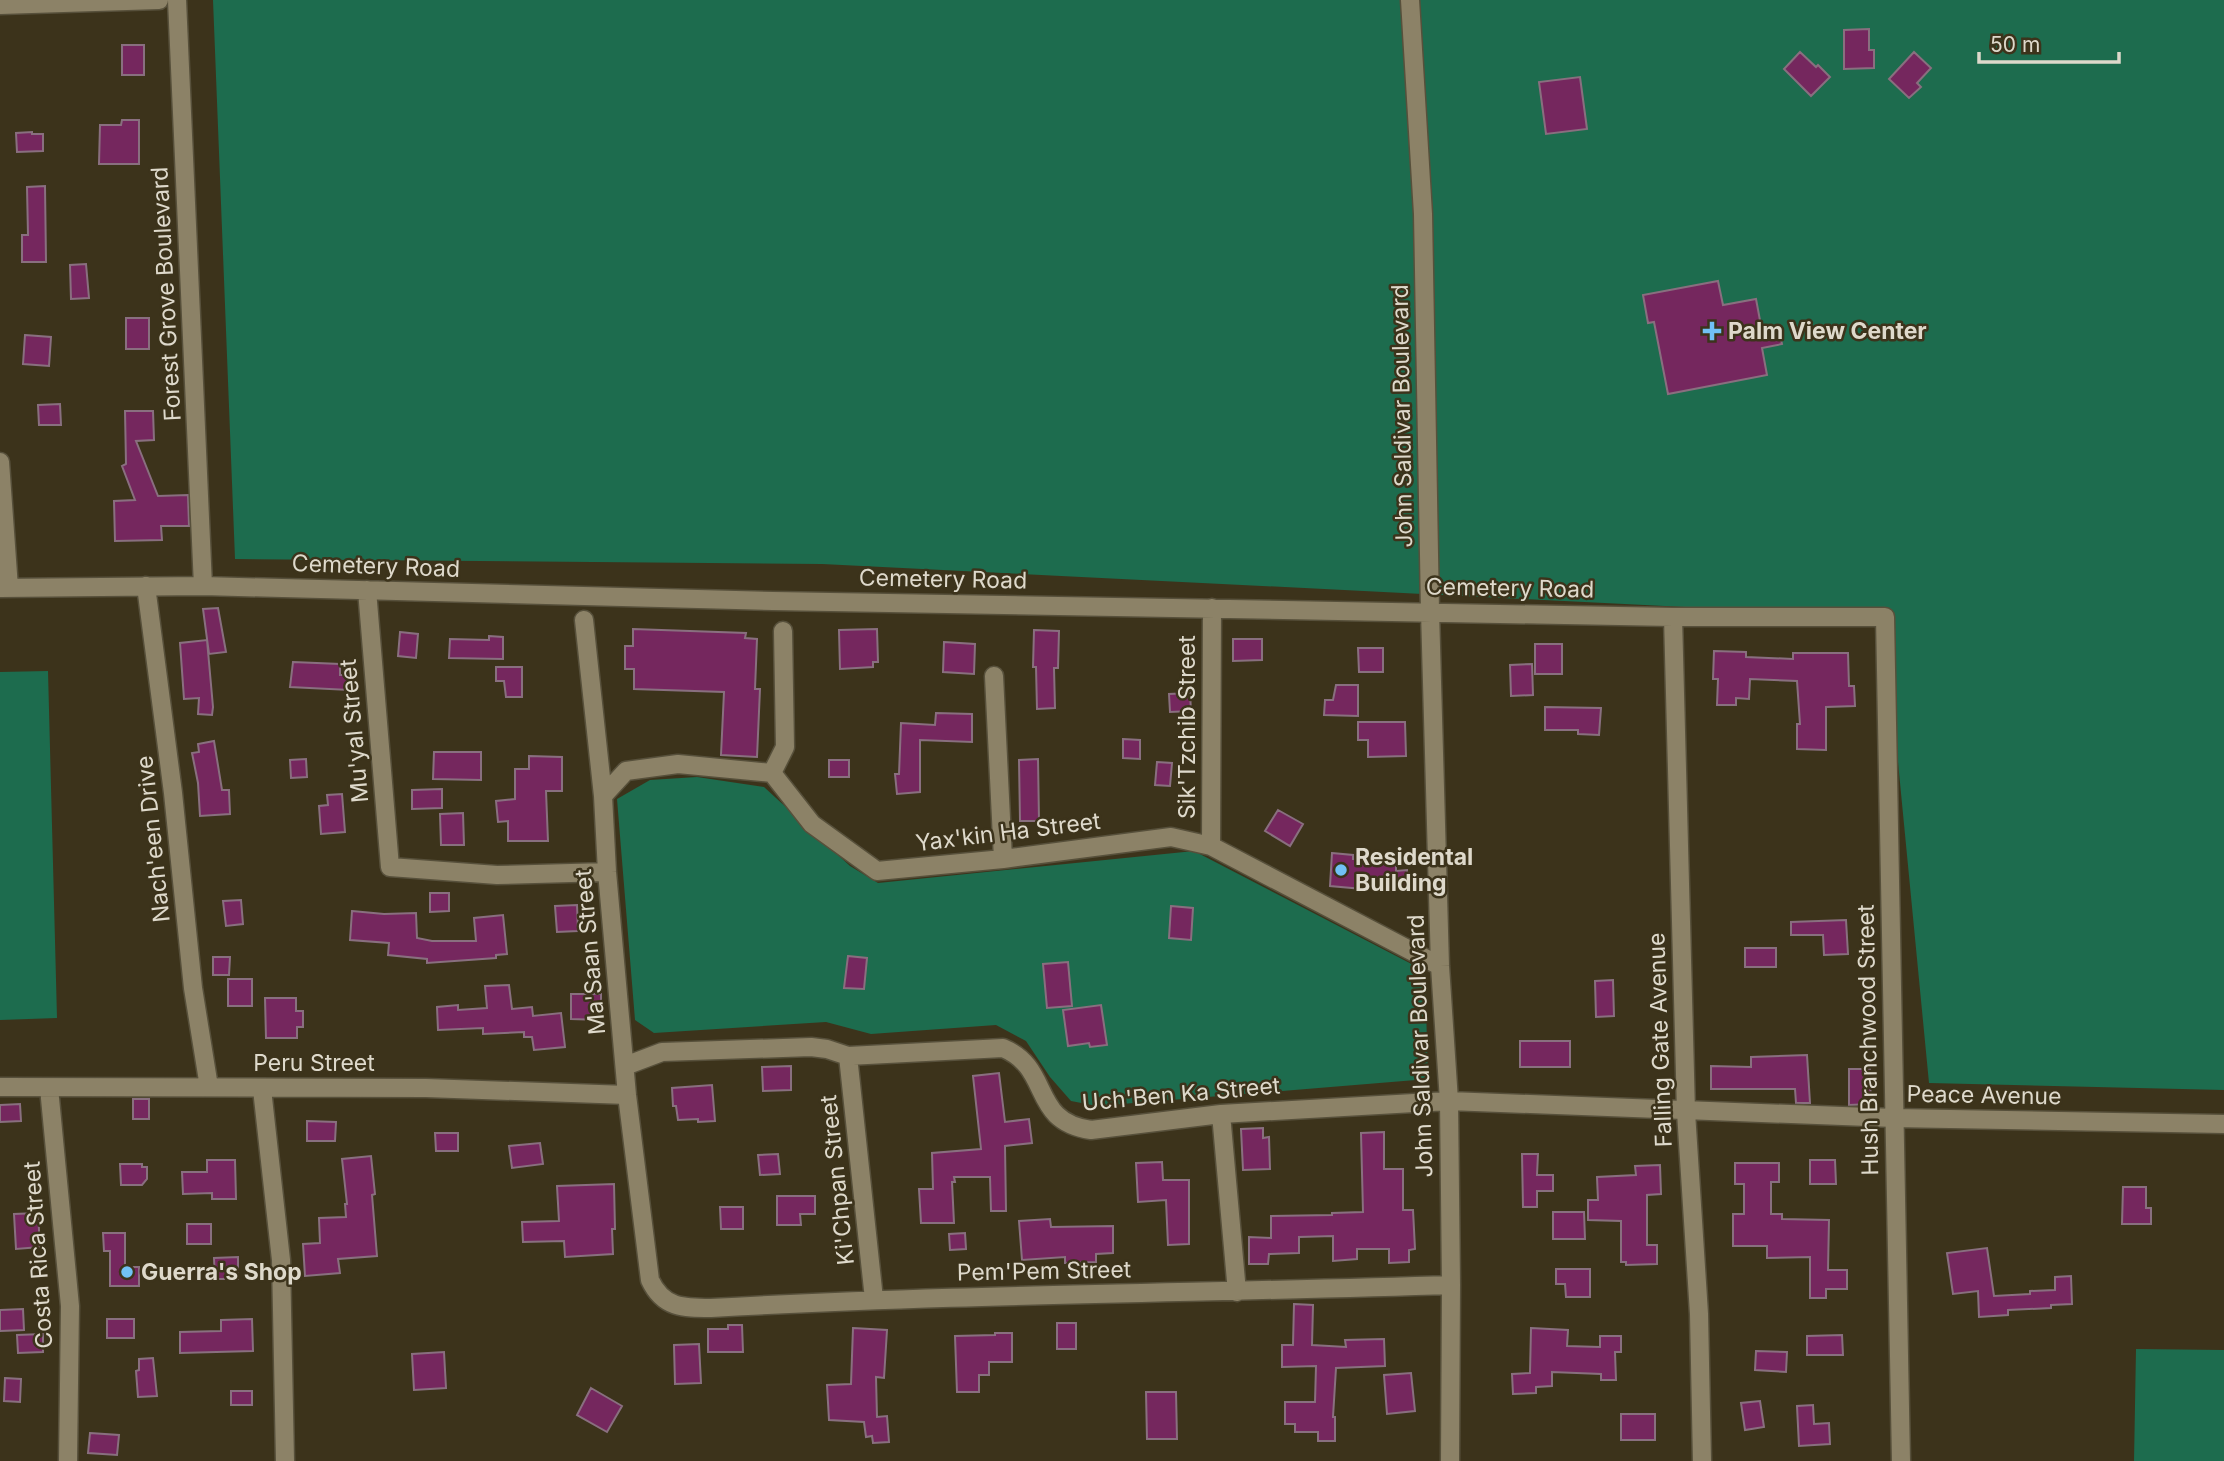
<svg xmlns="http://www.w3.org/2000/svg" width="2224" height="1461" viewBox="0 0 2224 1461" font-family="Inter,sans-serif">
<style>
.green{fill:#1d6c4e}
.building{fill:#75275e;stroke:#896f7f;stroke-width:2}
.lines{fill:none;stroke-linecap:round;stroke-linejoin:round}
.street-casing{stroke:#57503b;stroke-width:21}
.street{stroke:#8c8267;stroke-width:18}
.poi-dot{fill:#71c1f5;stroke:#3c331b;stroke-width:2.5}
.labels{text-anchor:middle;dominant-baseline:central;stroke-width:5;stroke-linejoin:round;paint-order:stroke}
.street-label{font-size:23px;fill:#ded9cb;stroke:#3c331b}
.poi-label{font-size:23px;font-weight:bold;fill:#ded9cb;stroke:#3c331b;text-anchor:start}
</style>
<rect width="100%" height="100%" fill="#3c331b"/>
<path class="green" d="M213 0H2224V1090L1929 1083 1884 617 822 564 235 559Z
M48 671 57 1018 0 1020V672Z
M697 777 764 787 850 866 878 883 1194 851 1425 971 1428 1079 1097 1106 1071 1101 1050 1077 1026 1041 996 1025 871 1034 826 1022 654 1033 635 1020 617 799 650 780Z
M2136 1349 2224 1350V1461H2134Z"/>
<path class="building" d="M1869 29V50H1874V68L1844 69V30Z
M122 45H144V75H122Z
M1800 52 1816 67 1818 65 1830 77 1811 96 1784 69Z
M1914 52 1931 68 1917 83 1921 87 1909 98 1889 79Z
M1580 77 1587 129 1546 134 1539 82Z
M122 120H139V164H99L100 125H121Z
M32 132V134H43V151L17 152 16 133Z
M45 186 46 262H22V235H28L27 187Z
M86 264 89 298 71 299 70 265Z
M1718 281 1723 305 1756 299 1762 331 1778 327 1782 344 1762 348 1767 375 1668 394 1654 322 1648 323 1643 295Z
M126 318H149V349H126Z
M25 335 51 337 49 366 23 364Z
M60 404 61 425H39L38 405Z
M125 411H153L154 440 136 441 158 496 188 495 189 526H161L162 540 115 541 114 501 135 500 122 466 126 464Z
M218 608 226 652 209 654 203 609Z
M633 629 746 633 745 638 757 639 755 689H760L757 757 721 755 724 692 634 689V669H625V646H633Z
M877 629 878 662H873V667L840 669 839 630Z
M1034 630 1059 631 1058 668H1054L1055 708 1037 709 1036 667H1033Z
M400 632 418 634 416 658 398 656Z
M489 636 503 637V659L449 658 450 639 489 640Z
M1233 639H1262V660L1233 661Z
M207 640 213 707 212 715 198 714 199 698 184 699 180 643Z
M944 642 975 644 974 674 943 672Z
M1535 644H1562V674H1535Z
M1358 648H1383V672H1359Z
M1714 651 1746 652V657L1793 659V653H1848L1849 686H1854L1855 706 1826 707V750L1797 749V724H1800L1797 681 1750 679 1749 699 1736 698V705H1717L1718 679H1713Z
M293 662 340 664V675H349V690L290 687Z
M1532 664 1533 695 1511 696 1510 665Z
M496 667H522V697H506L504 681H496Z
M1336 685H1358V716L1324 715 1325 700H1333Z
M1190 693 1191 711 1170 712 1169 694Z
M1545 707 1601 708 1599 735 1578 734V730H1545Z
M936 713 972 714V742L920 740V792L897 794 895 774H899L901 723 935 725Z
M1358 722H1405L1406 756 1368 757V740H1358Z
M1123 739 1140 740V759L1123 758Z
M214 741 222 790H229L230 814 200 816 198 783 192 753 199 752 198 744Z
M434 752H481V780L433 779Z
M529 756 562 757V791H546L548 841H508V821L498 822 496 801 515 799V769H529Z
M306 759 307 777 291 778 290 760Z
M1038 759 1039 821H1020L1019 760Z
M829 760H849V777H829Z
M1157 762 1172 763 1170 786 1155 785Z
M442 789V808L412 809V790Z
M342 794 345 832 321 834 319 806 328 805 327 795Z
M1278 810 1303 824 1290 846 1265 831Z
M463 813 464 845H441L440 814Z
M1332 853 1353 855V859H1396V871L1407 870V886H1395V889H1363L1330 886Z
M430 893H449V911L430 912Z
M241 900 243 924 226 926 223 901Z
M577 905 578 931 557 932 555 906Z
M1171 906 1193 908 1191 940 1169 938Z
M352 911 384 914 416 913 417 938 432 941H476L474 918 503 915 507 954 496 955V958L427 963V959L388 955 389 943 350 940Z
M1846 920 1848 954 1824 955 1823 935H1791V922Z
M1745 948H1776V967H1745Z
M848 956 867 958 864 989 844 988Z
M213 957H230L229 975H213Z
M1068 962 1072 1006 1047 1008 1043 964Z
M228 979H252V1006H228Z
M1613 980 1614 1016 1596 1017 1595 981Z
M509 985 512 1009 532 1007 533 1016 561 1013 565 1047 534 1050 532 1037H524V1032L483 1034V1028L438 1030 437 1007 458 1005V1010L487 1008 485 986Z
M571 994H601V1020L571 1019Z
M265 998H296V1011H303V1027H297V1038H266Z
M1101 1005 1107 1045 1090 1047 1089 1043 1068 1046 1063 1010Z
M1520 1041H1570V1067H1520Z
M1807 1055 1810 1103H1796L1795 1089H1711V1066L1751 1067V1057Z
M791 1066V1090L763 1091 762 1067Z
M1849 1069H1870L1871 1104 1849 1105Z
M999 1073 1005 1122 1029 1119 1032 1143 1005 1146 1006 1211H991L990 1177H954L955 1182H952L954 1223H921L919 1189H933L932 1153 981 1149 973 1076Z
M712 1085 715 1121 698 1122V1119L678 1120 676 1106H673L672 1088Z
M133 1099H149V1119H133Z
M20 1104 21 1121 0 1122V1105Z
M307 1121 336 1122 335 1141H307Z
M1263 1128V1138L1269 1137 1270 1169 1243 1170 1241 1129Z
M1384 1132V1169H1403V1210H1413L1415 1249 1409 1250V1262L1389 1263V1249H1357V1259L1333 1261V1236L1299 1237V1253L1269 1254 1268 1264H1249V1237L1271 1238V1216L1332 1215V1213L1363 1212 1361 1133Z
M435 1133H458V1151H436Z
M540 1143 543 1164 512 1168 509 1146Z
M778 1154 780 1174 760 1175 758 1155Z
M1522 1154H1538L1537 1175H1553V1191H1537V1207H1523Z
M371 1156 375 1194 372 1195 377 1256 338 1259 340 1273 305 1276 303 1244 320 1243 319 1218 346 1217 345 1204H347L342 1159Z
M207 1160H235L236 1199H212V1193L183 1194 182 1172H207Z
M1810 1160H1835L1836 1184H1810Z
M1162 1162 1163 1180H1189V1244L1168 1245 1166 1200 1138 1202 1136 1163Z
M1735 1163H1779V1182H1771V1214H1782V1219L1829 1220 1828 1270H1847V1289H1826V1298H1810V1257L1767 1258V1246H1733V1214H1744V1184H1735Z
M120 1164H142V1167H147V1179L142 1185H121Z
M1660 1165 1661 1194 1647 1195V1245H1657V1264L1626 1265V1262H1621V1221L1588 1220V1200H1598L1597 1177 1636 1175 1635 1166Z
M614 1184 615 1229H612L613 1254 565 1257 564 1241 523 1242 522 1222 559 1221 557 1186Z
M2123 1187H2146V1208H2151V1224H2122Z
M777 1196H815V1214H800L801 1225H777Z
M720 1207H743V1229H721Z
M1553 1212H1584L1585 1239H1553Z
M38 1213 40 1247 16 1249 14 1214Z
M1050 1219 1051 1227 1113 1226V1253L1096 1254V1262L1065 1263V1257L1022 1260 1019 1221Z
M187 1224H211V1244H187Z
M103 1233H125V1267H139V1286H110V1251H104Z
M965 1233 966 1249 950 1250 949 1234Z
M1987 1248 1994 1296 2030 1294V1291L2055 1290V1277L2071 1276 2072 1304 2051 1305V1308L2008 1310V1315L1979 1317 1978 1291 1953 1294 1947 1253Z
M238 1257V1279H215L214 1258Z
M1556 1269H1590V1297H1566L1565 1284H1556Z
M1294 1304 1313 1305 1312 1345 1346 1347 1345 1340 1384 1339 1385 1366 1336 1368 1333 1417H1335V1441H1318V1432H1295V1424H1285V1402H1315L1316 1366 1282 1367V1345H1293Z
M23 1309 24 1330 0 1331V1310Z
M107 1319H134V1338H107Z
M252 1319 253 1351 180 1353V1332L221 1331V1320Z
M1057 1323H1076V1349H1057Z
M728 1325H742L743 1352H708V1329H728Z
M853 1328 887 1330 884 1378 876 1377 877 1417 887 1416 889 1442 873 1443 872 1436 866 1437 864 1422 829 1420 827 1385 851 1384Z
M1531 1328 1568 1330 1567 1346 1600 1347V1336H1621V1352H1615L1616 1380H1601V1374L1552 1372V1386L1536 1387V1393L1513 1394 1512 1374 1530 1373Z
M995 1333H1012V1362H989V1375H979V1392H957L955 1336 995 1335Z
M43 1334V1352L18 1353 17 1335Z
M1842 1335 1843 1355H1807V1336Z
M699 1344 701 1383 675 1384 674 1345Z
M1756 1351 1787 1352 1786 1372 1755 1370Z
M444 1352 446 1388 414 1390 412 1354Z
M153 1358 157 1396 138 1397 136 1371 139 1370V1359Z
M1411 1373 1415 1411 1387 1414 1384 1375Z
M5 1378 21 1379 20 1402 4 1401Z
M591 1388 622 1406 607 1432 577 1415Z
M231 1391H252V1405H231Z
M1146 1392H1176L1177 1439H1147Z
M1760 1401 1764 1427 1745 1430 1741 1403Z
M1813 1405 1814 1424 1829 1423 1830 1444 1799 1446 1797 1406Z
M1621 1414H1655V1440H1621Z
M90 1433 119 1435 117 1455 88 1453Z"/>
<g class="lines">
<defs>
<path id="street" d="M177 0 203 586
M1410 0 1423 214 1430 611 1440 966 1449 1101 1451 1285 1450 1461
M0 5 159 0
M0 462 9 588
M146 586 173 793 193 988 209 1087
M0 588 203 586 773 601 1673 617H1885L1901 1461
M367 590 390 867 497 875 607 872
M1673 617 1686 1112 1699 1314 1702 1461
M584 620 603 796 607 872 627 1095 650 1280C663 1308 683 1308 711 1308 957 1294 1205 1293 1451 1285
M994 676 1003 859
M772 773 785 747 783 631
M603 796 626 771 678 764 772 773 812 824 877 871 1003 859 1171 837 1211 846 1440 966
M1211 846 1212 608
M848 1056 874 1299
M625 1066 662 1052 811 1047 827 1049 848 1056 1003 1048C1053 1069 1029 1121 1091 1130L1221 1114 1449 1101 1894 1118 2224 1124
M0 1087 426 1088 627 1095
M49 1088 70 1306 68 1461
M262 1089 281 1260 285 1461
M1221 1114 1237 1292"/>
</defs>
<use href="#street" class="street-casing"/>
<use href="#street" class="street"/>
</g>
<g class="poi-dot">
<path d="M1708.5 320.5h7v7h7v7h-7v7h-7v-7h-7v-7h7z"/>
<circle cx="1341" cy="870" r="7"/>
<circle cx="127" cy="1272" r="7"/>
</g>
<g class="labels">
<g class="street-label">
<text transform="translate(166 294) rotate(-93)">Forest Grove Boulevard</text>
<text transform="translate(1402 416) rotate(-91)">John Saldivar Boulevard</text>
<text transform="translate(376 566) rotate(2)">Cemetery Road</text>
<text transform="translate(943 579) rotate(1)">Cemetery Road</text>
<text transform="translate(1510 588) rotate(1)">Cemetery Road</text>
<text transform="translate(1187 727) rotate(-90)">Sik'Tzchib Street</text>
<text transform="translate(354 731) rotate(-95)">Mu'yal Street</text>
<text transform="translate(1008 832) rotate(-7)">Yax'kin Ha Street</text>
<text transform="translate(153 839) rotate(-96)">Nach'een Drive</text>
<text transform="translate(590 952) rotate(-95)">Ma'Saan Street</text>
<text transform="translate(1660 1040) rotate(-92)">Falling Gate Avenue</text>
<text transform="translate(1868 1040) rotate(-91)">Hush Branchwood Street</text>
<text transform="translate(1420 1046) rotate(-92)">John Saldivar Boulevard</text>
<text x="314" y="1063">Peru Street</text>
<text transform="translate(1181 1094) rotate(-5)">Uch'Ben Ka Street</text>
<text transform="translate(1984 1095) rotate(1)">Peace Avenue</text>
<text transform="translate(837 1180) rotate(-96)">Ki'Chpan Street</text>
<text transform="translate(38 1255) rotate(-94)">Costa Rica Street</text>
<text transform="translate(1044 1271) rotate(-1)">Pem'Pem Street</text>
</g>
<g class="poi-label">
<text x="1728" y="331">Palm View Center</text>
<text x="1355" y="857">Residental<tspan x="1355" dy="26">Building</tspan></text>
<text x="141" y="1272">Guerra's Shop</text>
</g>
</g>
<path d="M1979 52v10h140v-10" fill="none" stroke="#ded9cb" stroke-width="3.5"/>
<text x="1990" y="52" font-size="21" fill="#ded9cb" stroke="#3c331b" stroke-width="5" paint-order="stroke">50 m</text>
</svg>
